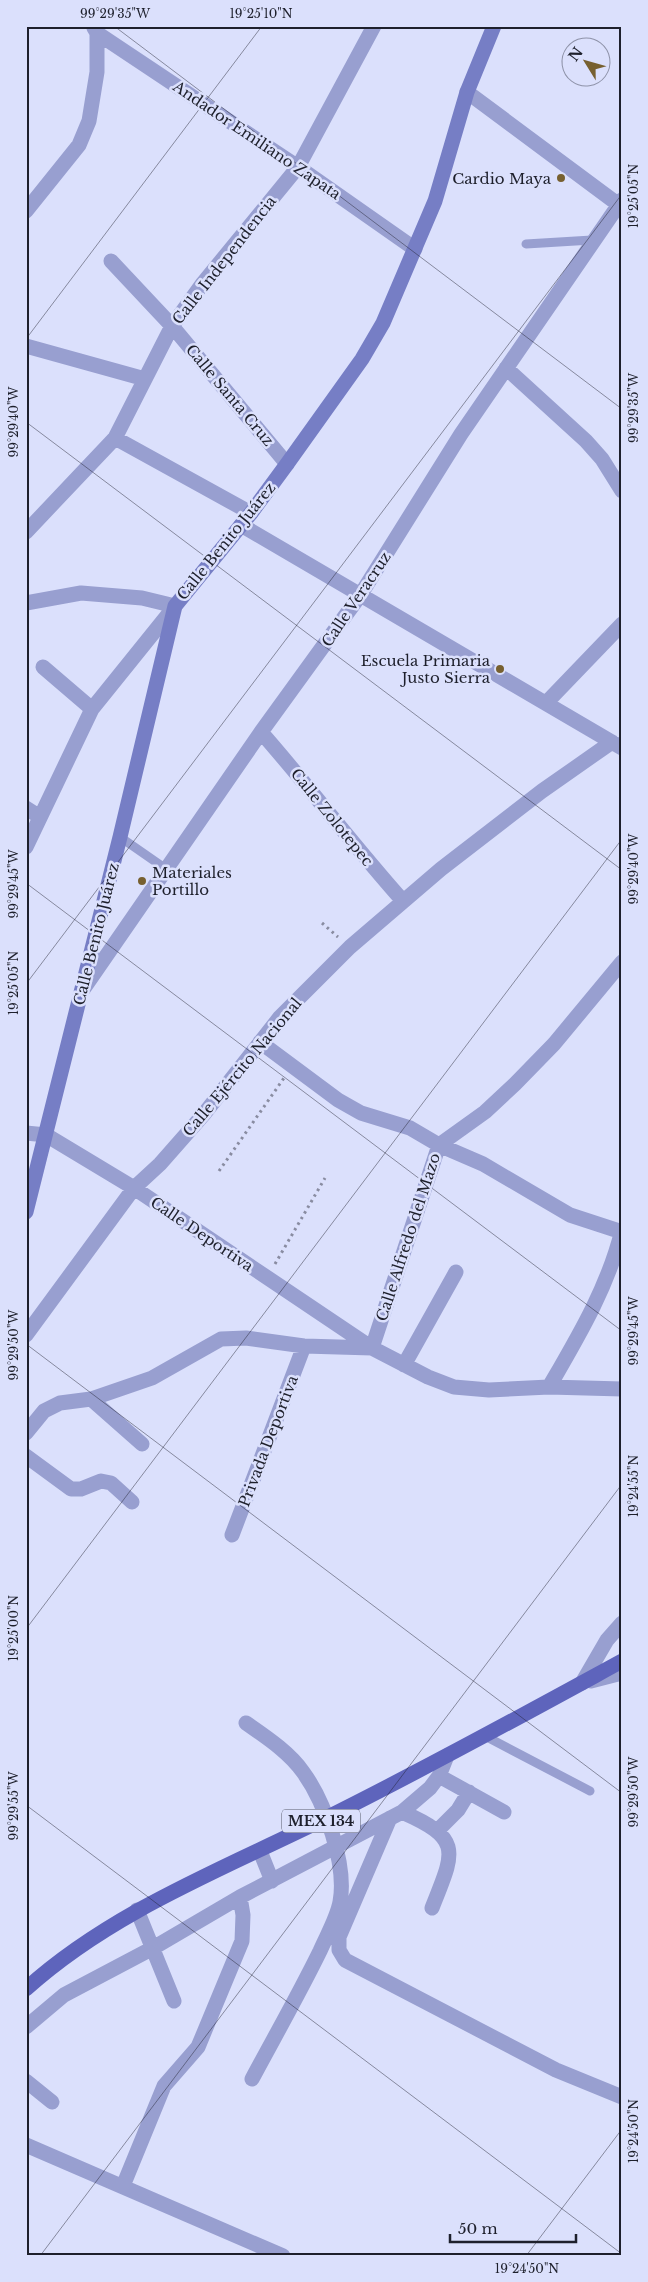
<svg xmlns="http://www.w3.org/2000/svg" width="648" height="2282" viewBox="0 0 648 2282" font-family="'Libre Baskerville',serif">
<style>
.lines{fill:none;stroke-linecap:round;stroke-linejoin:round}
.path{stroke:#898ca1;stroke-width:3;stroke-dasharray:2.5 4;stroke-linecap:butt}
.lane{stroke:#989fd0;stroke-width:9}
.street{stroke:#989fd0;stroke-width:15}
.secondary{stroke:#767ec5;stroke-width:15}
.primary{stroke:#5e64bc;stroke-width:15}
.ticks{fill:none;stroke:#1e202c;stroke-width:1;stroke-opacity:0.45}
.poi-dot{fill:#776030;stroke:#dbe0fc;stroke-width:2}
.labels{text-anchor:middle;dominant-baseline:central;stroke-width:5;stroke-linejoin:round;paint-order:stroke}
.shield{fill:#dbe0fc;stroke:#575a6a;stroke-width:1}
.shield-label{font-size:14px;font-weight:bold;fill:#1e202c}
.street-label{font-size:15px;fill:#1e202c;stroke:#dbe0fc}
.poi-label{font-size:15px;fill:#1e202c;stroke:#dbe0fc;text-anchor:end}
.neatline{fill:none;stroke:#1e202c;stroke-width:2}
.ticks-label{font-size:12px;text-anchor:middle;fill:#1e202c}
</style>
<rect width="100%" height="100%" fill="#dbe0fc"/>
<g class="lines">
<path class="path" d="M322 923 338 937
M219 1171 284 1078
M275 1264 325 1178"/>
<path class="lane" d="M526 244 592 240
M120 837 166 869
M485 1736 590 1791"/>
<path class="street" d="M97 33 298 167 415 249
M467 92 619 205
M26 211 79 145 89 121 97 72V33L94 28
M111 261 172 326 287 464
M26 346 145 379
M506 368 586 441 602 459 622 491
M115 438 251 513
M241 525 622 748
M26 532 115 438 172 326 203 283 298 167 374 26
M26 603 81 593 142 598 175 606 92 709 26 847
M43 667 92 709
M547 702 622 624
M261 732C310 788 354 846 403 901
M26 808 40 817
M82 991 261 732 361 594 461 434 622 200
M260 1042 338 1100 361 1113 410 1128 439 1145 483 1164 570 1215 622 1232
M26 1133 46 1135 134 1188 372 1348 428 1377 454 1387 489 1390 549 1387 622 1389
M26 1335 134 1188 160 1164 204 1114 280 1017 350 947 441 869 542 791 612 742
M372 1348 439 1145 485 1112 515 1084 554 1044 622 962
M404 1365 456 1272
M549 1387C578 1337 608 1287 622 1230
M91 1399 142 1444
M26 1433 44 1411 60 1403 91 1399 152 1378 221 1339 246 1338 304 1346 372 1348
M26 1456 71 1489H81L101 1481 111 1483 132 1502
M232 1535 304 1346
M591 1681 622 1673
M582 1683 607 1640 622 1623
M246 1723C266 1737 289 1752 303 1772 325 1802 347 1865 340 1902 337 1918 327 1935 320 1951 299 1994 275 2036 252 2079
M439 1776 504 1812
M402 1812C464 1839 454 1852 432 1908
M390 1818 339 1937V1950L345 1960 556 2070 622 2097
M438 1830 458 1810 469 1792
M260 1851 272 1881
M137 1910 174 2001
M26 2027 64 1995 153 1948 240 1897 402 1812 430 1788 439 1776 447 1756
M26 2081 52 2102
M26 2145 283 2256
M123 2186 164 2086 198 2047 242 1941 243 1915 240 1897"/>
<path class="secondary" d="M26 1212 120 837 175 606 251 513 287 464 362 359 383 323 435 201 467 92 494 26"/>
<path class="primary" d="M26 1989C111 1912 223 1869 324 1819 425 1769 523 1715 622 1661"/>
</g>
<path class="ticks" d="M114 26 622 409M26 339 262 26M26 422 622 870M26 883 622 1331M26 984 622 194M26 1344 622 1793M26 1629 622 839M26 1805 622 2254M40 2256 622 1484M526 2256 622 2129"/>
<g class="poi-dot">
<circle cx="561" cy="178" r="5"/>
<circle cx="500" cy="669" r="5"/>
<circle cx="142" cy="881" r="5"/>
</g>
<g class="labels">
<rect class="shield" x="282" y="1809.5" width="78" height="23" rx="4"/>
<g class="shield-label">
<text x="321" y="1821">MEX 134</text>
</g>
<g class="street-label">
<text transform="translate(257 140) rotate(34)">Andador Emiliano Zapata</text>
<text transform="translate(224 260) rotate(-52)">Calle Independencia</text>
<text transform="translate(230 395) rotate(50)">Calle Santa Cruz</text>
<text transform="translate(226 541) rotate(-51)">Calle Benito Juárez</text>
<text transform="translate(356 599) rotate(-56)">Calle Veracruz</text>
<text transform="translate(332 817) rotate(51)">Calle Zolotepec</text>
<text transform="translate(96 934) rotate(-76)">Calle Benito Juárez</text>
<text transform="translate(242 1067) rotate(-50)">Calle Ejército Nacional</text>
<text transform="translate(202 1234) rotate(34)">Calle Deportiva</text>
<text transform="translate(408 1237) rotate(-72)">Calle Alfredo del Mazo</text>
<text transform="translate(268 1441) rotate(-69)">Privada Deportiva</text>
</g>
<g class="poi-label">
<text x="551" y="178">Cardio Maya</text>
<text x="490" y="660">Escuela Primaria<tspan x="490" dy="17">Justo Sierra</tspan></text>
<text x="152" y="872" text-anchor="start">Materiales<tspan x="152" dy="17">Portillo</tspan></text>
</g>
</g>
<rect width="648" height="2282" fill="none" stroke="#dbe0fc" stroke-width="55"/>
<g transform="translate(586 62) rotate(307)"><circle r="24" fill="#dbe0fc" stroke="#8f93a9"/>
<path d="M0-4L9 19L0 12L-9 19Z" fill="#776030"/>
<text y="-8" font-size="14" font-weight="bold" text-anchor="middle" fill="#1e202c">N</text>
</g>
<path d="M450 2234v8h126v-8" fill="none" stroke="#1e202c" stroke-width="2.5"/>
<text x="458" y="2234" font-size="15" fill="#1e202c" stroke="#dbe0fc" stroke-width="4" paint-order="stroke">50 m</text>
<rect x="28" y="28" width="592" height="2226" class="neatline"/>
<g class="ticks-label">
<text x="115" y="18">99°29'35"W</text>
<text x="261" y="18">19°25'10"N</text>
<text transform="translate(634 196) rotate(-90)" y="4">19°25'05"N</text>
<text transform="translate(634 408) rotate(-90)" y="4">99°29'35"W</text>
<text transform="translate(14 422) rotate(-90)" y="4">99°29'40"W</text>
<text transform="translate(634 869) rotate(-90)" y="4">99°29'40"W</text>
<text transform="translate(14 884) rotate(-90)" y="4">99°29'45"W</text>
<text transform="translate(14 983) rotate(-90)" y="4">19°25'05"N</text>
<text transform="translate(634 1331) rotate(-90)" y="4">99°29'45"W</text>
<text transform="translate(14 1345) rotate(-90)" y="4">99°29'50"W</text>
<text transform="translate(634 1486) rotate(-90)" y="4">19°24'55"N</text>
<text transform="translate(14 1628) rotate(-90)" y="4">19°25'00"N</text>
<text transform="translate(634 1792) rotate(-90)" y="4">99°29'50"W</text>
<text transform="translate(14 1806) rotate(-90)" y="4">99°29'55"W</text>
<text transform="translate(634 2131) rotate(-90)" y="4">19°24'50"N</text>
<text x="527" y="2273">19°24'50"N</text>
</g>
</svg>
